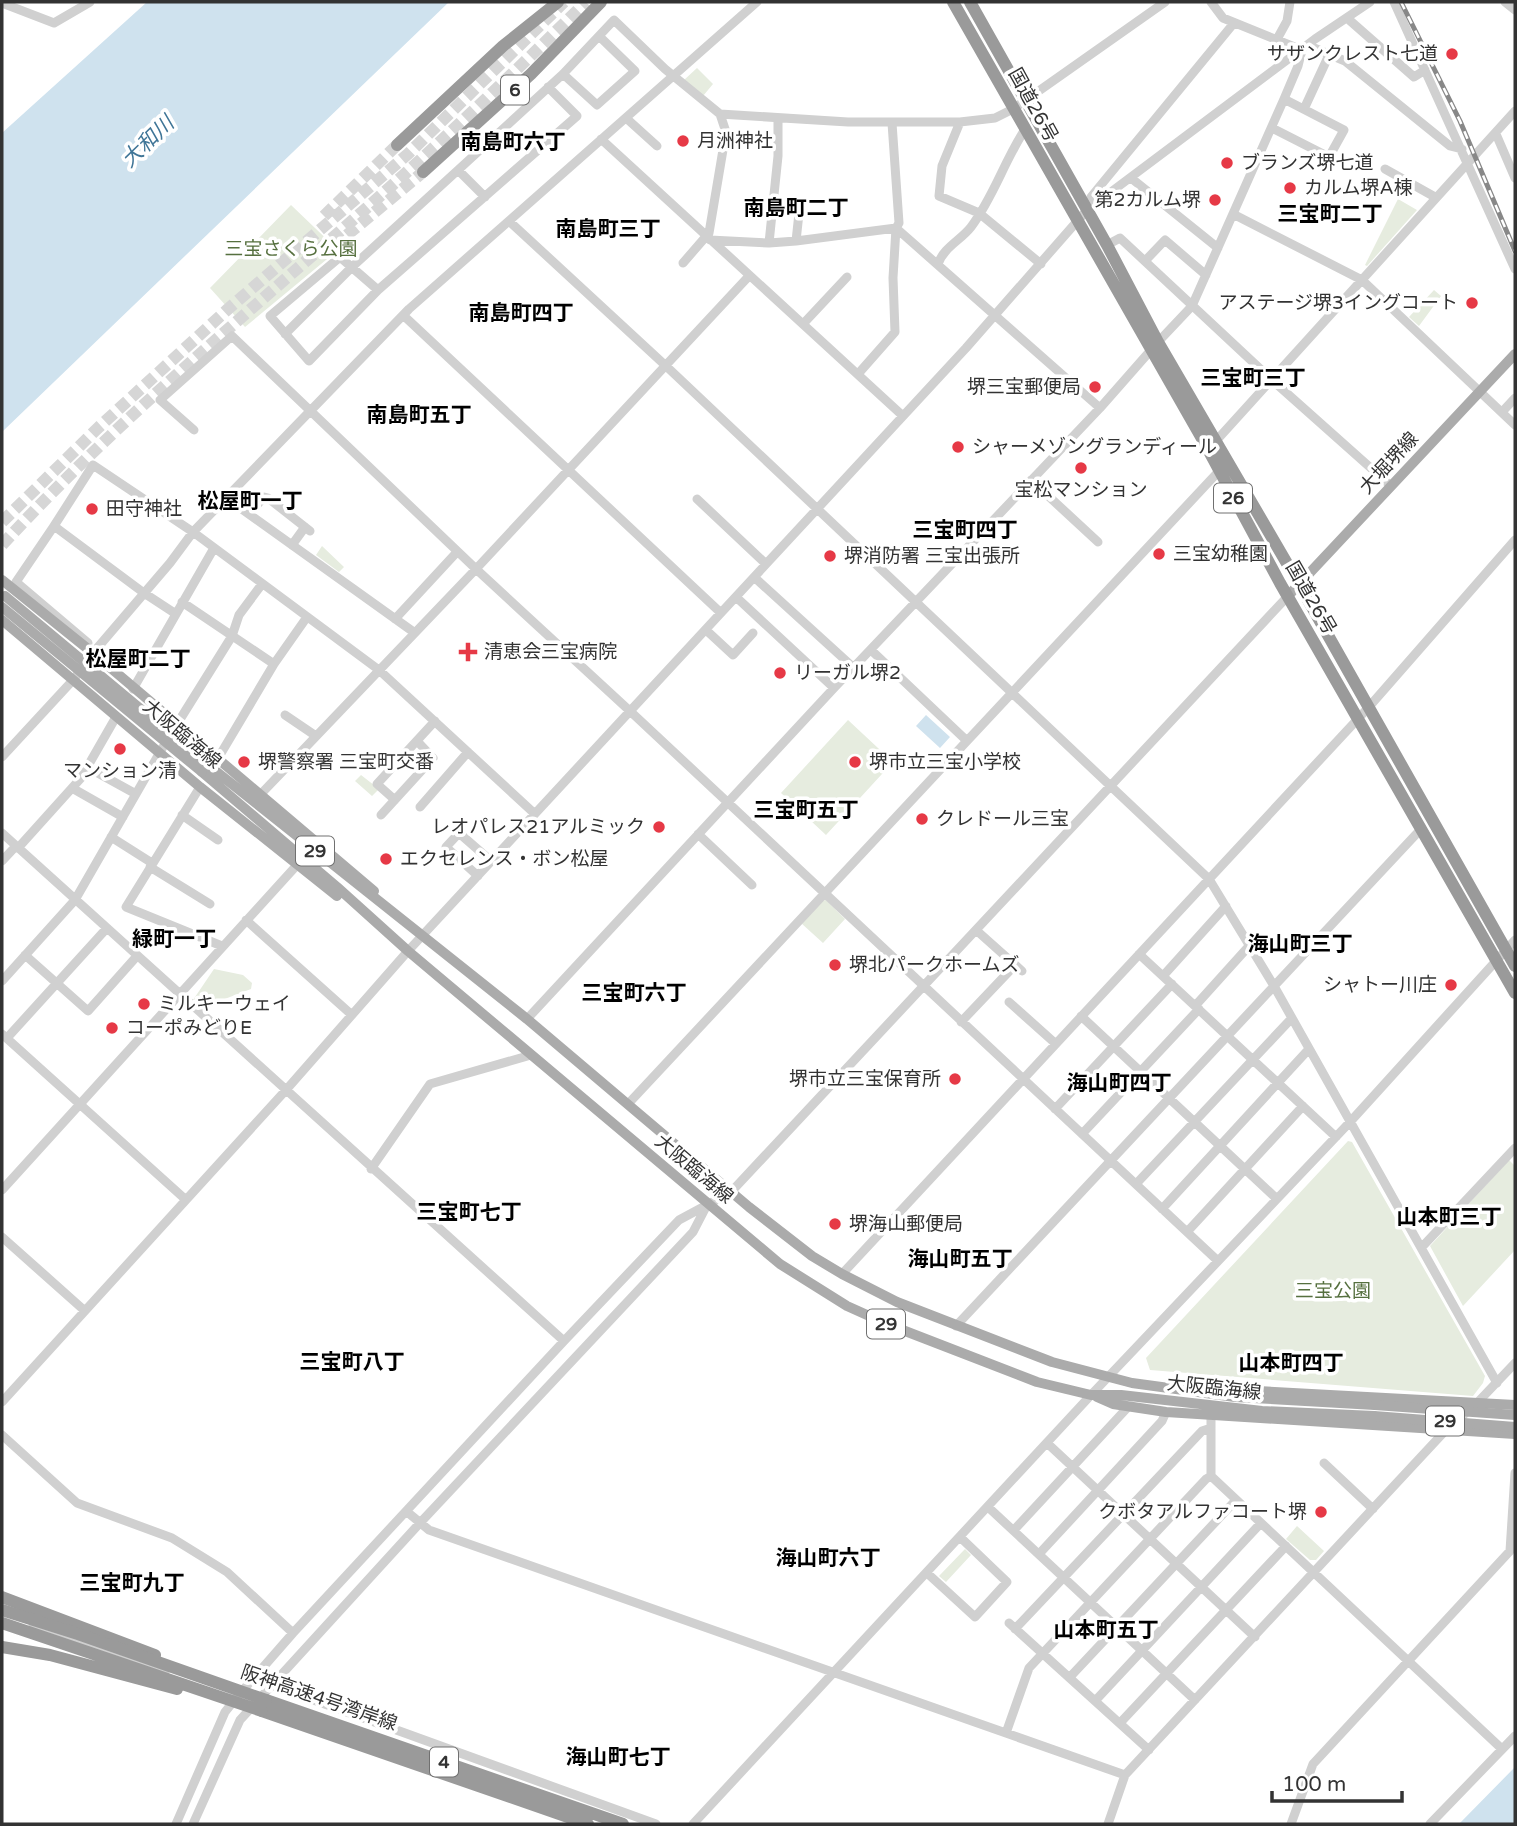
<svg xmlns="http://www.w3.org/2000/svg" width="1517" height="1826" viewBox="0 0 1517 1826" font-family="'Varela Round','Noto Sans JP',sans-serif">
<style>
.green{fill:#e6ecdf}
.water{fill:#cfe2ee}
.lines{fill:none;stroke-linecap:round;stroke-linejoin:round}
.highway-tunnel{stroke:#d6d6d6;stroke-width:12;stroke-dasharray:12 6;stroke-linecap:butt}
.minor{stroke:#d0d0d0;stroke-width:9}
.major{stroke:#ababab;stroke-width:10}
.highway{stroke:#9a9a9a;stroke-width:12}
.rail-casing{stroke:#888;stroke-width:5}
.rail{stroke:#fff;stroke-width:2.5;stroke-dasharray:8;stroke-linecap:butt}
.major-bridge{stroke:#ababab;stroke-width:10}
.highway-bridge{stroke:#9a9a9a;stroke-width:12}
.poi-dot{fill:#e63946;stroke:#fff;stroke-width:2.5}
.labels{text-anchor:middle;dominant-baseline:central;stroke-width:7;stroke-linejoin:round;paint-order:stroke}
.shield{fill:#fff;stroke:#707070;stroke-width:2}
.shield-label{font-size:18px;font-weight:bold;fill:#333}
.poi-label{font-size:19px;fill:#333;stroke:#fff;text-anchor:start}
.street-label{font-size:19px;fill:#333;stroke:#fff}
.park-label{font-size:19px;fill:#56703f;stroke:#fff}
.water-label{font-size:21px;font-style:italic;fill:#3f7597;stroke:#fff}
.neighbourhood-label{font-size:21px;font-weight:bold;fill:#000;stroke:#fff}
</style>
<rect width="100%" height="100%" fill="#fff"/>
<path class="green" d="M697 68 713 84 703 96 684 80Z
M1398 199 1417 210 1367 266 1365 265Z
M291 205 338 250 245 327 210 288Z
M1434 290 1441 296 1419 326 1409 317Z
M322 546 344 567 339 572 316 555Z
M848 720 893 762 826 835 781 793Z
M361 775 379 789 372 796 355 781Z
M826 900 845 919 823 943 801 923 821 901Z
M214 969 243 975 252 983 251 989 201 1008 193 1000Z
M1348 1141 1352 1142 1485 1376 1483 1383 1473 1396 1150 1370 1146 1358Z
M1509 1160 1515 1166V1250L1463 1306 1430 1246Z
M1297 1526 1324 1551 1316 1560H1310L1286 1539Z
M965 1549 971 1555 946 1582 939 1576Z"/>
<path class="water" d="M147 2H449L2 432V133Z
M926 715 950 737 940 748 916 726Z
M1515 1767V1824H1459Z"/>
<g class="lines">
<path class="highway-tunnel" d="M324 216 397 145
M347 235 423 172
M2 522 99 427 228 309 408 154 564 2
M2 545C130 406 278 289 418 162 475 110 531 56 586 2"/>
<path class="minor" d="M1394 2 1515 269
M1505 2 1515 10
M2 3 54 23 90 2
M1347 18 1414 77 1425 70
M1276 41 1287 21 1290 2
M1307 45 1345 61 1450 146 1462 149
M563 74 597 105 635 71 600 37
M1304 109 1329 55
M626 118 657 146
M960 122 942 166 939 196 979 213 1041 264
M1272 128 1329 157 1344 130 1284 99
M1496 134 1515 178
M601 139 903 416
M1385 169 1435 197
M459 171 485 197
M1131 178 1218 248
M1087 210 1091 197 1234 23
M1233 214 1362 280 1515 425
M509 221 666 366 1209 879 1274 986 1497 1383
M710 240 769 243 796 241 896 228 1100 408
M796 241 800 204
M769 243 778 156V118
M1107 245 1120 238 1271 379 1391 486
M1145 261 1165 240 1206 275
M683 263 709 233 726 132 720 114
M938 264C944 247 961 240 971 227 993 198 1004 162 1024 131
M378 290 340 257 270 316 309 361 378 290 577 116 548 87
M403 315 721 613
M803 324 847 277
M285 334 352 267 563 74 614 20 665 69 720 114 848 122H960L995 118 1013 109 1165 2
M1158 342 1192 306 1284 99 1298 66 1302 50 1223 18 1211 2
M858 374 895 332 893 278 896 228 899 223 892 123
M1502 412 1515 398
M194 430 160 400 232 336 476 569 631 712 1218 1261
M1215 442 1515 111
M1031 480 1098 542
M225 497 415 633
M697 499 766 564
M249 514 264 497 268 498 310 531
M54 526 93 465 193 532 379 670 535 814
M292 545 305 527
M754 577 854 668
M736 597 834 688
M182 602 274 664
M395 619 457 552
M706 630 733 655 753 633
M88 643 16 582 54 526 144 593 176 614
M871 650 966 740
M133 689 214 548
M285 715 316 736
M174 729 232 636 239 615 262 584
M2 757 74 679 93 653 170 563 193 532 409 309 757 2
M217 760 274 664 307 617
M87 767 136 794
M200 787 126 907 222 946
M72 788 123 817
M259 796 476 569 749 276
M395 800 377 784 435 721
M420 807 468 752
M182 815 218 840
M381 815 433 758 417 741
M2 833 564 1341
M698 834 752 885
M111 837 152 863
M18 848 81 778 116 717
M2 861 16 846
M150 867 210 904
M478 876 446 847 459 833 491 861
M246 920 352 1015
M976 930 1022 971
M1139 954 1336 1137
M25 955 88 1011 137 956
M1163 976 1226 906
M2 981 75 900 163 747
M1009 1002 1056 1044
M1195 1006 1250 945
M1081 1016 1277 1199
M527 1019 834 688 1100 408 1151 350
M961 1022 1015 965
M2 1034 185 1199
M7 1038 107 928
M628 1104 1219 471
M1055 1109 1172 984
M1082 1134 1199 1009
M371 1169 430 1084 531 1055
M1136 1184 1292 1018
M2 1190 297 865
M1162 1209 1309 1049
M1187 1232 1303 1106
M2 1237 85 1311
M1422 1247 1515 1148
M842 1274 1368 708 1515 540
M956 1326 1421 829
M2 1402 286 1090 408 951 966 348 1087 210 1315 39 1370 2
M1211 1415V1476L1502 1749
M2 1435 77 1503 172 1538 227 1572 293 1633
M1047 1443 1255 1637
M1324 1463 1373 1509
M988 1507 1195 1700
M406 1511 429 1530 1125 1775
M1014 1530 1128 1407
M1039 1554 1162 1421 1166 1412
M927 1573 975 1617 1007 1582 960 1537
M1009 1623 1149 1750
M33 1626 165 1672
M1015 1629 1202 1431 1211 1428
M1070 1677 1236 1500
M253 1678 656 1824
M1095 1701 1261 1523
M1120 1723 1286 1546
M1006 1733 1029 1668 1206 1479 1211 1476
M176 1824 225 1712 237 1697 293 1633 564 1341 679 1220 731 1192 1288 596
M193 1824 240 1720 419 1524 693 1232 707 1205
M693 1824 1091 1395 1350 1122 1515 940
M1108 1824 1125 1775 1445 1431 1478 1402 1515 1363
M1291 1824 1313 1764 1510 1551 1515 1473
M1430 1824 1515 1736"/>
<path class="major" d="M2 580 93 653 374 891
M1288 596 1515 354
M2 620 200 787 337 896
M208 765 527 1019 749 1207 812 1256 842 1274 897 1302 1052 1362 1132 1383 1235 1397 1375 1405
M202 772 337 887 408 951 780 1264 847 1306 887 1324 1037 1382 1091 1395H1121L1262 1411 1374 1416
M1221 1389 1515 1405
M1097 1397 1113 1404 1166 1412 1515 1434"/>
<path class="highway" d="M953 2 1204 442 1280 583 1515 993
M970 2 1107 245 1158 342 1299 584 1515 966
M397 145 503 46 558 2
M423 172 531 74 601 2
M2 1597 155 1655
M266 1700 623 1824
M262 1711 588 1824"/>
<defs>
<path id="rail" d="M1401 2 1460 121 1515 251"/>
</defs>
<use href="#rail" class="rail-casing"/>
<use href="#rail" class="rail"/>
<path class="major-bridge" d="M5 596 208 765
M2 607 202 772
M1375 1405 1515 1415
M1374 1416 1515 1427"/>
<path class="highway-bridge" d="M2 1610 78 1634 266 1700
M2 1623 262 1711
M2 1647 50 1655 177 1689"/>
</g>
<g class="poi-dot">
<circle cx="1452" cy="54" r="7"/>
<circle cx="683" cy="141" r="7"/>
<circle cx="1227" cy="163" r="7"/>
<circle cx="1290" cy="188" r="7"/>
<circle cx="1215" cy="200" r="7"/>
<circle cx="1472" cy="303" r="7"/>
<circle cx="1095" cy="387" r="7"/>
<circle cx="958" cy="447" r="7"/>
<circle cx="1081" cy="468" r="7"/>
<circle cx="92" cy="509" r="7"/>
<circle cx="1159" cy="554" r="7"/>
<circle cx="830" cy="556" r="7"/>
<path d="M464.5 641.5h7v7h7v7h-7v7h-7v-7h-7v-7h7z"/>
<circle cx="780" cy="673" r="7"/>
<circle cx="120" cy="749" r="7"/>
<circle cx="244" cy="762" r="7"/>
<circle cx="855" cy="762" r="7"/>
<circle cx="922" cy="819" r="7"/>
<circle cx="659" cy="827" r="7"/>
<circle cx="386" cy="859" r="7"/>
<circle cx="835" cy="965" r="7"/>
<circle cx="1451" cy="985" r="7"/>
<circle cx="144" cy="1004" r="7"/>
<circle cx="112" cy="1028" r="7"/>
<circle cx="955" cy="1079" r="7"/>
<circle cx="835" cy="1224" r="7"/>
<circle cx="1321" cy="1512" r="7"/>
</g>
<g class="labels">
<g class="shield">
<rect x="501" y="75.5" width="28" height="29" rx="5"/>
<rect x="1214" y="483.5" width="38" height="29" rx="5"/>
<rect x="296" y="836.5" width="38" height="29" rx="5"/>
<rect x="867" y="1309.5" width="38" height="29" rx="5"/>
<rect x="1426" y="1406.5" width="38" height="29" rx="5"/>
<rect x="430" y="1747.5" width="28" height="29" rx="5"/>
</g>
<g class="shield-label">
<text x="515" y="90">6</text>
<text x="1233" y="498">26</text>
<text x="315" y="851">29</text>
<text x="886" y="1324">29</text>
<text x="1445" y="1421">29</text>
<text x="444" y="1762">4</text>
</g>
<g class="poi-label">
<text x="1438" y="54" text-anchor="end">サザンクレスト七道</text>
<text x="697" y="141">月洲神社</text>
<text x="1241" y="163">ブランズ堺七道</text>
<text x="1304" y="188">カルム堺A棟</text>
<text x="1201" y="200" text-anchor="end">第2カルム堺</text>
<text x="1458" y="303" text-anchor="end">アステージ堺3イングコート</text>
<text x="1081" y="387" text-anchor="end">堺三宝郵便局</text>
<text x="972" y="447">シャーメゾングランディール</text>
<text x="1081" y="490" text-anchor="middle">宝松マンション</text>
<text x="106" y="509">田守神社</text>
<text x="1173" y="554">三宝幼稚園</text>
<text x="844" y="556">堺消防署 三宝出張所</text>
<text x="484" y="652">清恵会三宝病院</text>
<text x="794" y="673">リーガル堺2</text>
<text x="258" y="762">堺警察署 三宝町交番</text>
<text x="869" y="762">堺市立三宝小学校</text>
<text x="120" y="771" text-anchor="middle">マンション清</text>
<text x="936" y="819">クレドール三宝</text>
<text x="645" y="827" text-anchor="end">レオパレス21アルミック</text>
<text x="400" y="859">エクセレンス・ボン松屋</text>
<text x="849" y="965">堺北パークホームズ</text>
<text x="1437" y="985" text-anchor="end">シャトー川庄</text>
<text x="158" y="1004">ミルキーウェイ</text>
<text x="126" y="1028">コーポみどりE</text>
<text x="941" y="1079" text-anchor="end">堺市立三宝保育所</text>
<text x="849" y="1224">堺海山郵便局</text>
<text x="1307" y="1512" text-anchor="end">クボタアルファコート堺</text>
</g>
<g class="street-label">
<text transform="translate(1033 105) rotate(61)">国道26号</text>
<text transform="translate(1389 463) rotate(-47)">大堀堺線</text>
<text transform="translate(1311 598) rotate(60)">国道26号</text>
<text transform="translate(182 734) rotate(40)">大阪臨海線</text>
<text transform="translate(694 1169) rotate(40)">大阪臨海線</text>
<text transform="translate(1214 1388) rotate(6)">大阪臨海線</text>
<text transform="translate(319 1698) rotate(19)">阪神高速4号湾岸線</text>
</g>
<g class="park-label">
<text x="291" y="249">三宝さくら公園</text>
<text x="1333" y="1291">三宝公園</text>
</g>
<g class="water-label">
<text transform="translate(148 142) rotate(-44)">大和川</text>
</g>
<g class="neighbourhood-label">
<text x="513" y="142">南島町六丁</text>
<text x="796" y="208">南島町二丁</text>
<text x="1330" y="214">三宝町二丁</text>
<text x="608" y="229">南島町三丁</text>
<text x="521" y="313">南島町四丁</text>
<text x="1253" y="378">三宝町三丁</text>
<text x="419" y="415">南島町五丁</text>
<text x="250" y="501">松屋町一丁</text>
<text x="965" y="530">三宝町四丁</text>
<text x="138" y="659">松屋町二丁</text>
<text x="806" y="810">三宝町五丁</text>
<text x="174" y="939">緑町一丁</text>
<text x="1300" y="944">海山町三丁</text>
<text x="634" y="993">三宝町六丁</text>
<text x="1119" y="1083">海山町四丁</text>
<text x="469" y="1212">三宝町七丁</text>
<text x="1449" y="1217">山本町三丁</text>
<text x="960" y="1259">海山町五丁</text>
<text x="352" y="1362">三宝町八丁</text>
<text x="1291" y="1363">山本町四丁</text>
<text x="828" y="1558">海山町六丁</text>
<text x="132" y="1583">三宝町九丁</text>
<text x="1106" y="1630">山本町五丁</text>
<text x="618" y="1757">海山町七丁</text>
</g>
</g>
<rect width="1517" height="1826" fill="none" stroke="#333333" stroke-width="7"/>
<path d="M1272 1791v10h130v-10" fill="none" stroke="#333333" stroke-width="3.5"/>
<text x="1282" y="1791" font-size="21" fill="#333333" stroke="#ffffff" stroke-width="5" paint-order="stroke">100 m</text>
</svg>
